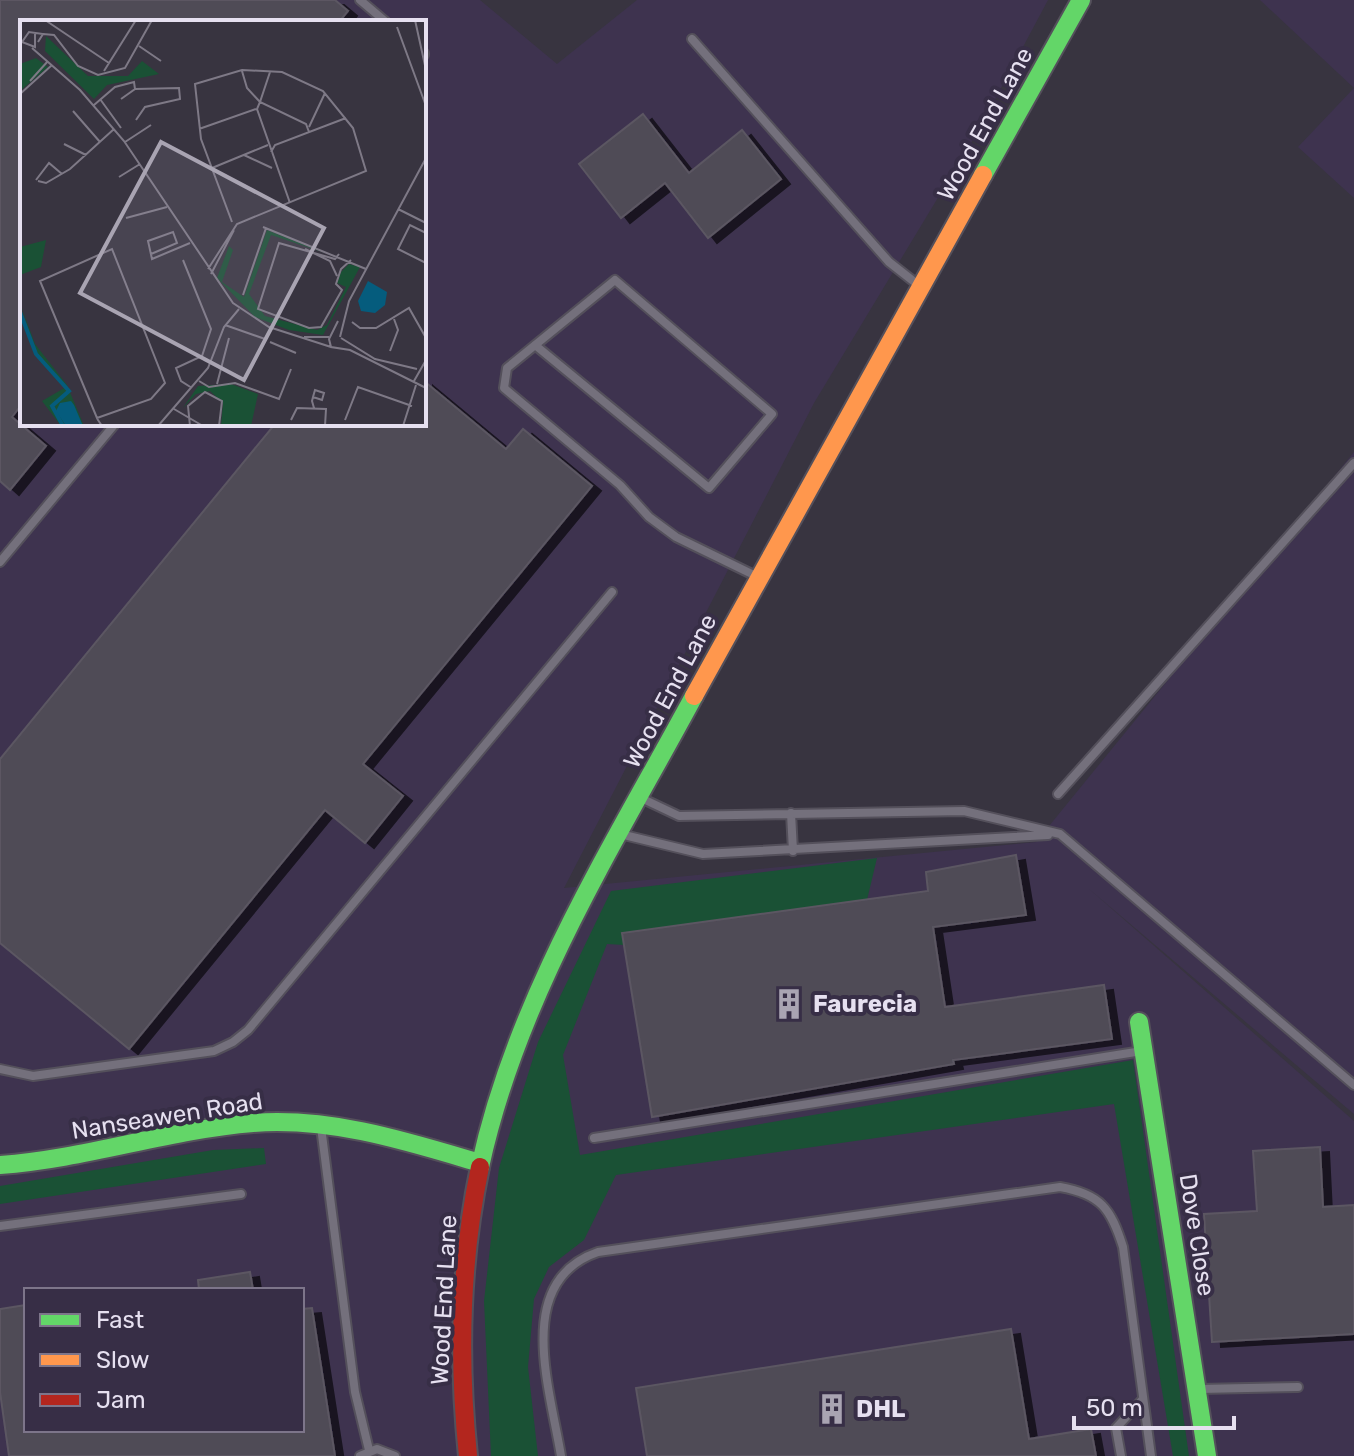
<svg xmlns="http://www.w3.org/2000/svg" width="1354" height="1456" viewBox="0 0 1354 1456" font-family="Rubik,sans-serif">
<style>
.built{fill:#3e334f;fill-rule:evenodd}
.green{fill:#1a5135}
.building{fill:#4f4b56;stroke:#5b5762;stroke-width:2;filter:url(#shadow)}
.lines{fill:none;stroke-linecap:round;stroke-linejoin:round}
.lane-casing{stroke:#54505b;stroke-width:12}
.fast-casing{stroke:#54505b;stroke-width:22}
.slow-casing{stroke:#54505b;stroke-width:22}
.jam-casing{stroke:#54505b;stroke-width:22}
.lane{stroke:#74707c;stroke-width:8}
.fast{stroke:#63d668;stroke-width:18}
.slow{stroke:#ff974d;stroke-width:18}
.jam{stroke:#b3261e;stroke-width:18}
.labels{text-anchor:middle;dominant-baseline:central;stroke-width:8;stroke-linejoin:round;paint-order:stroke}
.street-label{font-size:24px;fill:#e6e0f0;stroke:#372e46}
.poi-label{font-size:24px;font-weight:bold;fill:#e6e0f0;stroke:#372e46;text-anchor:start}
.inset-river{fill:none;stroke:#055c7d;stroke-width:4}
.inset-road{fill:none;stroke:#7e7986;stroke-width:2}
.view{fill:#a9a4b2;fill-opacity:0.15;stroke:#a9a4b2;stroke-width:4}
.inset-edge{fill:none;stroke:#e6e0f0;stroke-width:4}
</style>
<defs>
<filter id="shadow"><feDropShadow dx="9" dy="5" stdDeviation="0" flood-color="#0009"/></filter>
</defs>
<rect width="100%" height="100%" fill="#383440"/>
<path class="built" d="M0 0H480L557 64 637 0H1048L977 133 814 403 564 888 1036 842 1354 452V1114L1088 888 1354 1121V1456H0ZM22 22H424V424H22ZM26 1290H302V1430H26Z
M1260 0H1354V198L1298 147 1354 88Z"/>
<path class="green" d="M877 858 867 900 624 945 607 944 563 1055 580 1155 1133 1060 1189 1456H1173L1114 1104 616 1175 584 1240 549 1267 534 1299 528 1367 538 1456H491L484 1301 499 1168 538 1042 611 891Z
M264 1148 266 1164 0 1204V1186L213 1150Z"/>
<path class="building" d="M0 0H335L348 11 339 22H22V404L12 417 46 446 10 490 0 481Z
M643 114 689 173 742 130 781 179 708 238 665 183 621 218 579 164Z
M424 381 506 449 523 429 592 486 363 764 403 796 365 843 325 810 129 1049 0 943V759L275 424H424Z
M1016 855 1026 915 933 927 945 1007 1104 985 1112 1039 953 1060 954 1064 652 1117 622 933 928 891 926 872Z
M1320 1147 1323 1207 1354 1205V1334L1212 1342 1204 1214 1257 1211 1253 1151Z
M250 1272 253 1290H199L198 1280Z
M26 1305V1430H302V1309L312 1308 335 1456H9L0 1392V1309Z
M1011 1329 1029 1439 1091 1429 1096 1456H647L636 1388Z"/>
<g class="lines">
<defs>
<path id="lane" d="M360 0 386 22
M692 39 889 262 917 284
M424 53V55
M535 345 709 488 772 414 615 280 507 368 504 388 620 485 649 517 676 537 758 577
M0 562 115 424
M1058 794 1354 463
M641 798 679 816 964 811 1060 834 1354 1085
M791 813 793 851
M624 835 703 854 1048 835
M0 1069 33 1076 214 1051 233 1042 248 1030 612 592
M321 1127 355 1392 369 1450
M594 1138 1142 1051
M0 1226 241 1194
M1199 1389 1298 1387
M360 1456 377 1449 395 1456
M561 1456C550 1388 513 1281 598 1252L1060 1187C1101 1194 1111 1209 1123 1247L1151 1456
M1121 1456 1116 1428 1143 1399"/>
<path id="fast" d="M983 175 1081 0
M1139 1022 1207 1456
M0 1165C86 1159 167 1130 253 1123 331 1117 406 1141 480 1163
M480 1167C517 996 612 848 694 696"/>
<path id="slow" d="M694 696 983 175"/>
<path id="jam" d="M468 1456C458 1359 460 1262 480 1167"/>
</defs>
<use href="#lane" class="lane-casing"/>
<use href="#fast" class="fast-casing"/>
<use href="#slow" class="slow-casing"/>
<use href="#jam" class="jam-casing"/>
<use href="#lane" class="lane"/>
<use href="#fast" class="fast"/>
<use href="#slow" class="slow"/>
<use href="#jam" class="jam"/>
</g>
<defs>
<symbol id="building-bare" viewBox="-9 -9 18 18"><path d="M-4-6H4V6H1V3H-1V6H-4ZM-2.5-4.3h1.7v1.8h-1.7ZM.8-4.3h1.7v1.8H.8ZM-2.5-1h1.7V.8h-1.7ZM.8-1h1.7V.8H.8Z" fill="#a9a4b2" stroke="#372e46" stroke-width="2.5" paint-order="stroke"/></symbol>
</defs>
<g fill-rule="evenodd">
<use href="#building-bare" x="767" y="982" width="44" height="44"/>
<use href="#building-bare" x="810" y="1387" width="44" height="44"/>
</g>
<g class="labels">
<g class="street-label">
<text transform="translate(985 124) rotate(-61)">Wood End Lane</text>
<text transform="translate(670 691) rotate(-62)">Wood End Lane</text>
<text transform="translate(167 1116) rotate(-9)">Nanseawen Road</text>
<text transform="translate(1197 1235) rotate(81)">Dove Close</text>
<text transform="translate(444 1300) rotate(-87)">Wood End Lane</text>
</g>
<g class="poi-label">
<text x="813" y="1004">Faurecia</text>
<text x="856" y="1409">DHL</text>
</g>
</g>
<g transform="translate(20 20)">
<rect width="406" height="406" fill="#383440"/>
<path d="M26 16 68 56H108L122 41 139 54 87 65 74 79 25 31ZM16 38 28 47 0 71V44ZM247 210 305 233 251 215 229 274 245 296 297 310 307 305 326 267 317 263 321 252 329 244 340 247 303 315 269 310 235 297 197 258 209 226 213 230 202 262 224 277ZM26 220 21 247 0 255V227ZM0 283 15 324 47 365 64 406H41L22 381 46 367 17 335ZM211 364 238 374 231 406H201L203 383 190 371 176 374 163 388 178 366Z" fill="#1a5135"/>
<path d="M348 261 367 272 365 285 355 293 341 291 338 281ZM51 381 54 385 63 406H46L36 391 40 383Z" fill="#055c7d"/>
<path class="inset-river" d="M0 292 16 334 49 371 32 386 43 406"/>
<path class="inset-road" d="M25 0 89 43M395 0 406 50M377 7 406 86M15 14V27L2 22 9 12 23 14 18 22M23 14 34 15 58 46 78 55 105 48 132 0M119 26 141 41M12 28 60 70 104 121 213 283 249 307 311 327M84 51 116 0M222 51 227 68 240 82 237 89 270 183M250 52 240 82 286 104 289 112M10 61 28 41M115 69 159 68 160 79 125 87 116 100M0 74 32 45M80 79 101 108M74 85 95 67 114 62 115 69 101 79M53 91 80 122M289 107 305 73M179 109 236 89M105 122 131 105M44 124 66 135M251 132 255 125 326 98M224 135 252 148M192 148 248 125M99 157 120 144M16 160 29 143 42 154M18 161 26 163 50 149 94 109M378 189 406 203M106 198 147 187M243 207 346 249M406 213 390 205 378 229 406 243M285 229 310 241 317 256M131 234 157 223 153 212 128 221 132 239 170 223M319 234 315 239 259 223 238 289 289 308 301 307 322 270 316 264 321 249 331 240M163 240 191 309 182 336 156 348 161 361 172 368M188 249 217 204 346 151 333 108 303 71 262 52 222 50 175 64 181 119 212 202M191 254 214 210M223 275 246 208M318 301 309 319 311 327 330 330 406 368M332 302 340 308H356L389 288 406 318M205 305 245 319M284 317H309M320 317 329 281 406 138M321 318 355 339 397 349M250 322 276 333M370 331 378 310 374 299M179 361 189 367 215 363 259 379 271 349M394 361 406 340M197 364 209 318M293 377 302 380 304 373 295 370 293 377 292 381 294 388M154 389 183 406M77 398 131 379 145 363 92 229 20 261 77 398 78 400 82 406M271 400 277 388 306 389 305 406M325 400 338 367 392 386M138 406 188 348 204 307 219 289M170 406 168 386 185 372 202 381 199 406M383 406 396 365"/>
<path class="view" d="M141 122 304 208 224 360 60 273Z"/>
<rect width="406" height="406" class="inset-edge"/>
</g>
<rect x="24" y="1288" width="280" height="144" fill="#372e46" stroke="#7d758a" stroke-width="2"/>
<rect x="40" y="1314" width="40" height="12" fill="#63d668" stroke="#7d758a" stroke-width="2"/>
<text x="96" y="1328" font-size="24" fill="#e6e0f0">Fast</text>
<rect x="40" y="1354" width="40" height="12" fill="#ff974d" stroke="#7d758a" stroke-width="2"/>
<text x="96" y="1368" font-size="24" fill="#e6e0f0">Slow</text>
<rect x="40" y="1394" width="40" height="12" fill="#b3261e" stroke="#7d758a" stroke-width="2"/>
<text x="96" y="1408" font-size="24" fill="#e6e0f0">Jam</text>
<path d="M1074 1416v12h160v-12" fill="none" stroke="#e6e0f0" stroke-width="4"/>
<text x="1086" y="1416" font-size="24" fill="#e6e0f0" stroke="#372e46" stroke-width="6" paint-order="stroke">50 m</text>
</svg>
